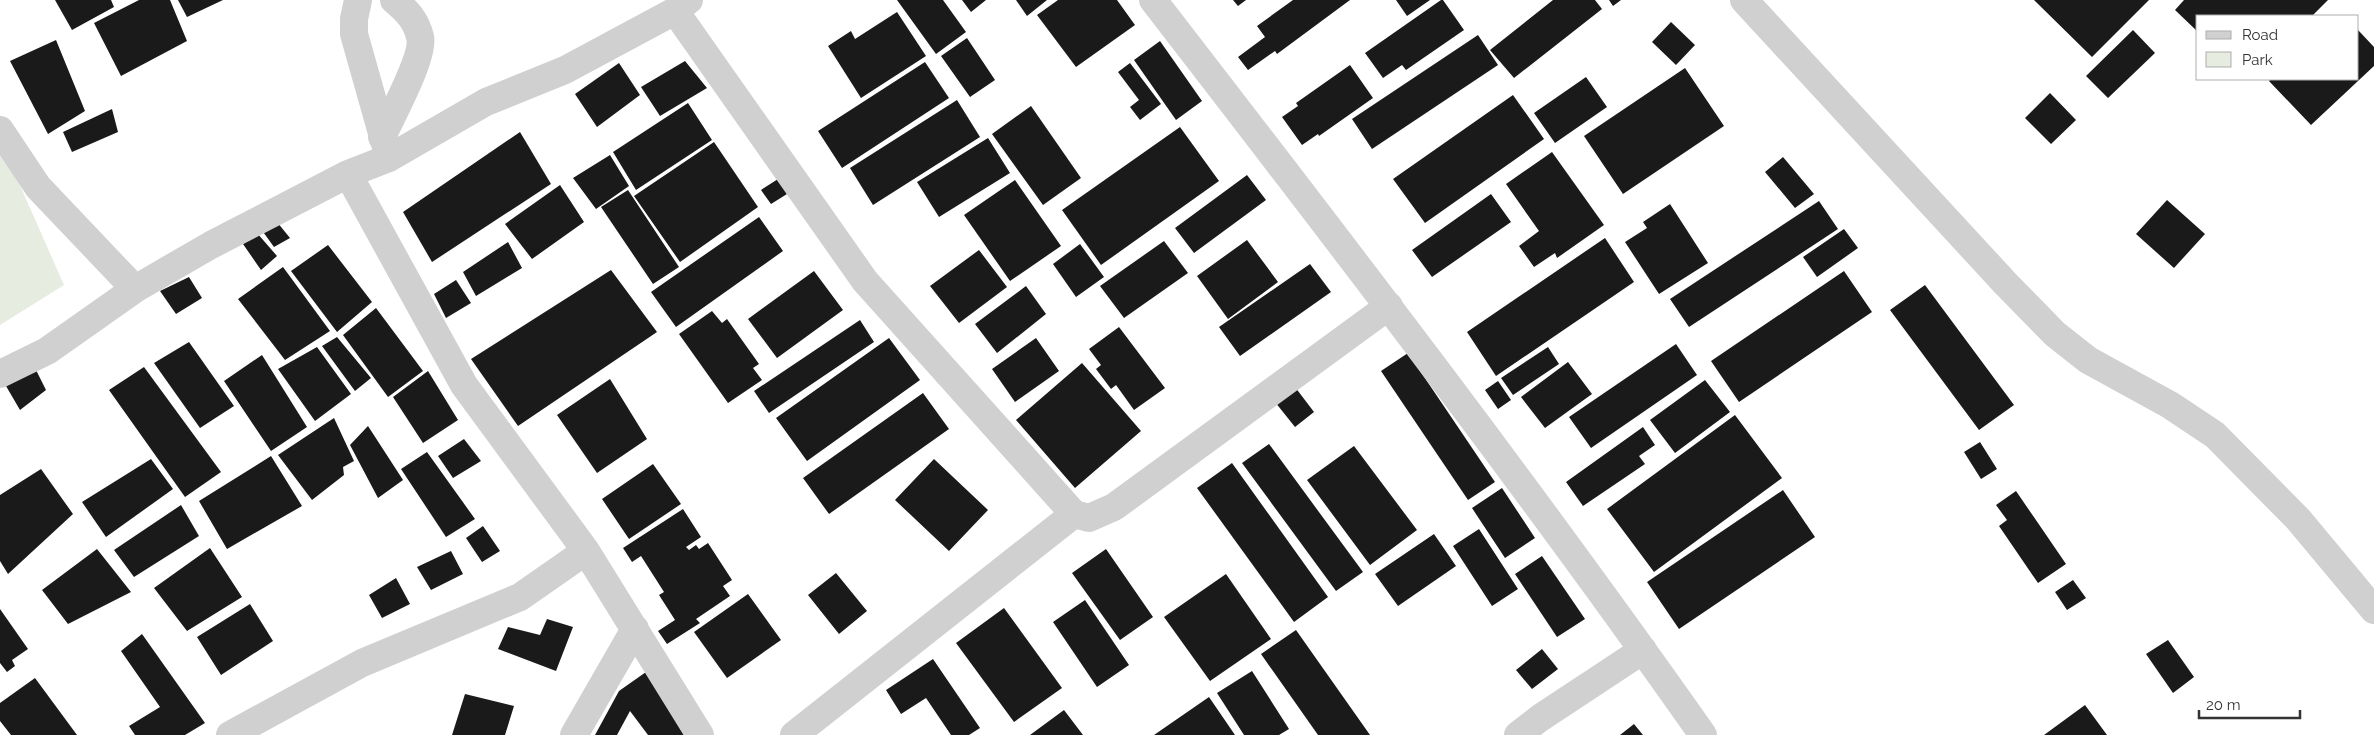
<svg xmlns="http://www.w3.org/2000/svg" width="2374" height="735" viewBox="0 0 2374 735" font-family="Raleway,sans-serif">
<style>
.green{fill:#e6ecdf}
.building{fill:#1a1a1a}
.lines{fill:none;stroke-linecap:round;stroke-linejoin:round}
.minor{stroke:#d0d0d0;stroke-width:28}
</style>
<rect width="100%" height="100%" fill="#fff"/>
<path class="green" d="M0 140 64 285 0 325Z"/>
<path class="building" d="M55 0H111L114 7 72 30Z
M139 0H170L187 41 121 76 94 23Z
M178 0H223L187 17Z
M897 0H943L966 32 936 54Z
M962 0H986L971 12Z
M1016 0H1047L1027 16Z
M1058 0H1117L1135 25 1076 67 1037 15Z
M1233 0H1246L1238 6Z
M1293 0H1350L1277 54 1275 51 1248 70 1238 57 1265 37 1257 26Z
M1396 0H1430L1407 16Z
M1441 0H1443L1464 30 1406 70 1402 65 1383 78 1365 53Z
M1553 0H1595L1602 9 1514 78 1490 50Z
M1609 0H1621L1613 6Z
M2034 0H2149L2092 57Z
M2184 0H2328L2312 16H2198V32L2175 10Z
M897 12 926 56 861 98 828 46 851 31 855 39Z
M1671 22 1695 45 1676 65 1652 42Z
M2133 30 2155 53 2108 98 2086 76Z
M2358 30 2374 47V66L2311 125 2269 81 2271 79H2358Z
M1478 35 1498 65 1372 149 1352 119Z
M967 38 995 80 970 97 941 56Z
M56 40 85 111 48 134 10 61Z
M1160 41 1202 101 1176 120 1134 60Z
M685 61 707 88 660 116 641 87Z
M925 62 949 98 842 168 818 131Z
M619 63 640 95 597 127 575 94Z
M1130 63 1161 104 1140 120 1130 107 1139 100 1118 72Z
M1350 65 1373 98 1319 136 1318 134 1302 145 1282 117 1298 106 1296 103Z
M1685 68 1724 126 1623 194 1584 136Z
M1586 77 1607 107 1555 143 1534 113Z
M2050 93 2076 120 2051 144 2025 118Z
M1513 95 1544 139 1425 223 1393 179Z
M957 100 980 137 873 205 850 168Z
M688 103 712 140 636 190 613 152Z
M1031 106 1081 178 1043 205 992 134Z
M112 109 118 132 72 152 63 132Z
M1180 127 1219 181 1101 265 1062 210Z
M520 132 551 184 432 262 403 212Z
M988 138 1010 173 939 217 917 182Z
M714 142 758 207 680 262 634 196Z
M1552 152 1604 225 1557 258 1555 253 1534 267 1519 246 1539 231 1506 184Z
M610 155 629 186 596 209 573 178Z
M1783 157 1814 194 1795 208 1765 172Z
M1247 175 1266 200 1194 253 1175 228Z
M778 179 787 194 771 204 761 190Z
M1015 180 1061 246 1010 281 964 215Z
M560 185 584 222 532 259 505 224Z
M628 190 679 267 653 284 601 207Z
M1491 194 1511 222 1432 277 1412 250Z
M2167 200 2205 234 2174 268 2136 234Z
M1819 201 1838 229 1689 327 1670 299Z
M1670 204 1708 263 1659 294 1625 242 1647 228 1643 222Z
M759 217 783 251 676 327 651 292Z
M277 222 290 238 274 247 261 229Z
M1844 229 1858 248 1817 277 1803 257Z
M257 233 277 256 261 270 243 244Z
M1605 238 1634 282 1496 376 1467 332Z
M1247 240 1278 282 1228 319 1197 276Z
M1164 241 1188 273 1124 318 1100 286Z
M508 242 522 268 476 296 463 272Z
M1080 244 1104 277 1076 297 1053 264Z
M328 245 372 302 337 332 291 271Z
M979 250 1007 287 959 323 930 286Z
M1310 264 1331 292 1240 356 1219 327Z
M283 267 330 331 285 360 238 299Z
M611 270 657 332 518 426 471 359Z
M814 271 843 310 777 358 748 319Z
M1844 271 1872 312 1739 402 1711 361Z
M189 277 202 298 176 314 160 291Z
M456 280 471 303 446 318 434 294Z
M1925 285 2014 405 1979 430 1890 310Z
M1026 286 1046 314 997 353 975 324Z
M376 308 423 371 388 397 343 335Z
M712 311 722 323 727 319 759 364 753 368 762 380 728 403 679 334Z
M860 320 874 342 769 413 754 391Z
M1119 327 1165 388 1134 410 1116 385 1111 389 1096 369 1101 365 1089 349Z
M337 337 371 378 355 391 322 346Z
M889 338 920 380 807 461 776 418Z
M1036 338 1059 371 1015 402 992 369Z
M189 342 234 406 200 428 154 363Z
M1676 344 1697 375 1591 448 1569 417Z
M317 347 351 394 315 421 278 369Z
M1548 347 1559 364 1513 395 1501 378Z
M1408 353 1495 482 1468 500 1381 371Z
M262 355 307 427 271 451 224 381Z
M1568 362 1592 394 1545 428 1521 397Z
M1082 363 1141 431 1075 488 1016 420Z
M144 367 221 472 185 497 109 390Z
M35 368 46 390 20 410 6 386Z
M428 371 458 420 423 443 393 397Z
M610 379 647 439 597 473 557 415Z
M1705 380 1730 412 1675 453 1650 420Z
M1498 381 1511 400 1498 409 1485 390Z
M1295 387 1314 412 1295 427 1275 402Z
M923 393 949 429 829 514 803 478Z
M1735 415 1782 478 1654 572 1607 509Z
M334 418 354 461 343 467 344 475 312 500 278 455Z
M368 426 403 480 378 498 350 445Z
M1643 427 1655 445 1639 456 1645 464 1583 506 1566 482Z
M464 439 481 461 453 478 438 456Z
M1980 442 1997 469 1981 479 1964 452Z
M1269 444 1363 572 1336 591 1242 463Z
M1354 446 1417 530 1370 565 1307 480Z
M427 452 475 519 446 537 401 469Z
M271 456 302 506 227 549 199 501Z
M151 459 173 489 106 537 82 502Z
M934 459 988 510 949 551 895 500Z
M1232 463 1328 597 1294 622 1197 488Z
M653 464 681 504 629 539 602 499Z
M41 469 73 514 8 574 0 561V495Z
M1502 488 1535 538 1505 558 1472 508Z
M1783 490 1815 537 1679 629 1647 582Z
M2016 491 2066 564 2038 583 1999 526 2007 520 1996 505Z
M181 505 199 536 134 577 114 550Z
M683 509 701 537 686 547 689 550 696 545 699 549 708 543 732 580 723 586 730 596 696 619 700 623 667 644 658 631 675 620 659 595 664 592 641 556 632 562 623 548Z
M483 526 500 551 482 562 466 538Z
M1479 529 1518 589 1492 606 1453 546Z
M1434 534 1456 566 1398 606 1375 574Z
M210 548 242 597 187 631 154 588Z
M97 549 131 592 68 624 42 590Z
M1106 549 1153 617 1120 640 1072 573Z
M451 551 463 574 431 590 417 567Z
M1542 556 1585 619 1557 637 1515 574Z
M836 573 867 611 839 634 808 595Z
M1226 574 1271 639 1210 681 1164 617Z
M396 578 410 604 382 618 369 595Z
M2073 580 2086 598 2067 610 2055 592Z
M748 594 781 640 727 678 694 632Z
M1085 600 1129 665 1097 687 1053 622Z
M250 604 273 641 221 675 197 637Z
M1004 608 1062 688 1014 722 956 643Z
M0 609 28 649 12 660 15 666 7 672 0 663Z
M547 619 573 627 556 671 498 649 508 627 540 635Z
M1296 630 1370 735H1318L1261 654Z
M142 634 205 723 185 735H135L129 726 160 707 121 651Z
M2168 640 2194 677 2173 693 2146 654Z
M1542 649 1558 669 1532 689 1516 670Z
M933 659 980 728 969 735H951L926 698 901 714 886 690Z
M1252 671 1289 729 1279 735H1244L1217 693Z
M646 672 684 735H648L630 711 617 735H595L619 691Z
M35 678 77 735H11L0 721V703Z
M465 694 514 706 505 735H452Z
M1209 697 1235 735H1154Z
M2085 705 2107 735H2044Z
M1064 710 1083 735H1030Z
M1634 724 1643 735H1620Z"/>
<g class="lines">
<path class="minor" d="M358 0 354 19V34L389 158
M1153 0C1340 242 1527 485 1703 735
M1744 0 2006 284 2055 334 2088 360 2170 405 2215 435 2298 519 2374 610
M675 11 865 281 1074 514 1089 518 1114 507 1389 306
M0 130 38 187 135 289
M382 137C391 117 425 55 420 37 416 20 407 11 394 0
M348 174 464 385 586 551 700 735
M0 374 47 351 135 289 211 245 348 174 389 158 486 102 565 70 675 11 689 0
M230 735 362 663 520 597 586 551
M574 735 635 629
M794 735 1074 514
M1518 735 1540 718 1643 650"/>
</g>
<rect x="2196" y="15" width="162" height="65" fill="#ffffff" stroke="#adadad"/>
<rect x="2206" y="31" width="25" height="8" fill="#d0d0d0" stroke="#adadad"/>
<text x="2242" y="40" font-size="15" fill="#333333">Road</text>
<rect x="2206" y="52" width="25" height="15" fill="#e6ecdf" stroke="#adadad"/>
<text x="2242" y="65" font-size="15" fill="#333333">Park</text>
<path d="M2199 710v8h101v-8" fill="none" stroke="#333333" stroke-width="2.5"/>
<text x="2206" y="710" font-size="15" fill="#333333" stroke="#ffffff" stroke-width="4" paint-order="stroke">20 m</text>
</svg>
